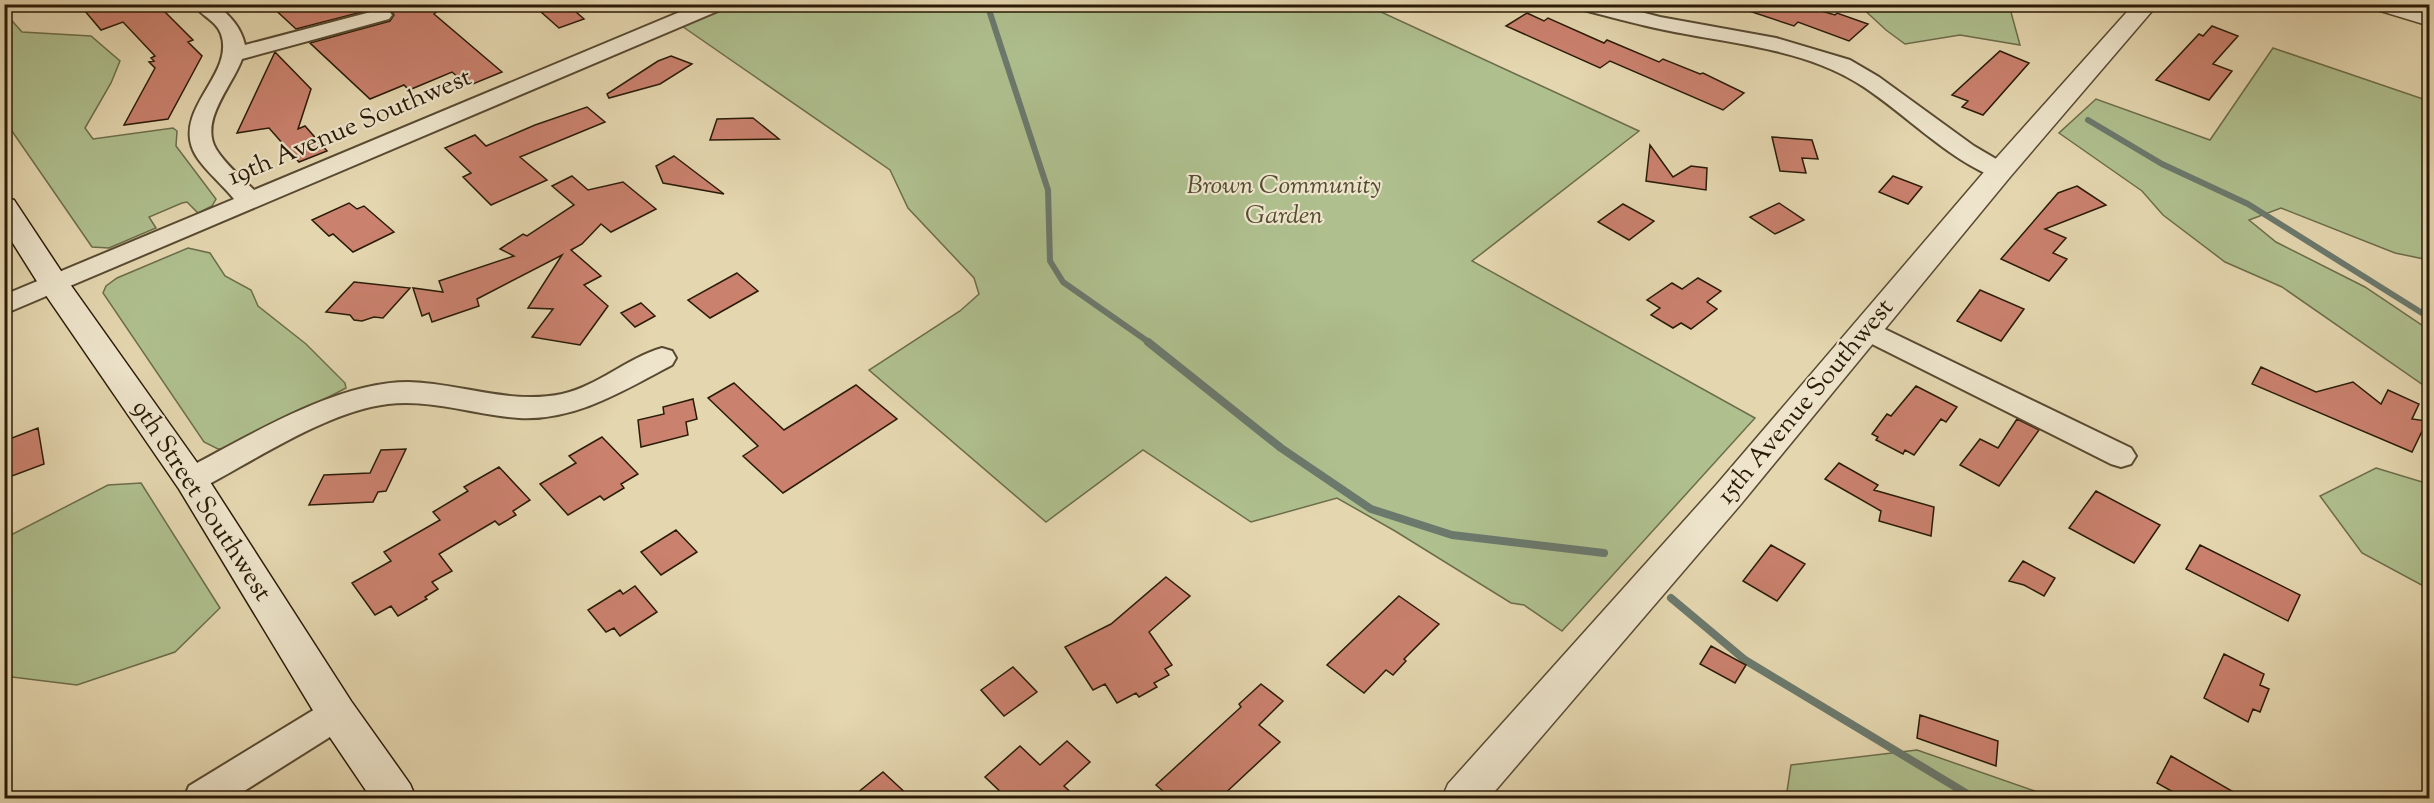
<svg xmlns="http://www.w3.org/2000/svg" width="2434" height="803" viewBox="0 0 2434 803" font-family="'Sorts Mill Goudy',serif">
<style>
.green{fill:#afbf8e;stroke:#6c6d4a;stroke-width:1.5}
.lines{fill:none;stroke-linecap:round;stroke-linejoin:round}
.stream-far1{stroke:#6b796d;stroke-width:6}
.stream{stroke:#6b796d;stroke-width:8}
.building{fill:#ca816e;stroke:#2a1b07;stroke-width:1.5}
.minor-casing{stroke:#584a31;stroke-width:4}
.tertiary-casing{stroke:#584a31;stroke-width:3}
.secondary-casing{stroke:#2a1b07;stroke-width:3}
.minor{fill:#ede4cb;fill-rule:evenodd}
.tertiary{fill:#ede4cb;fill-rule:evenodd}
.secondary{fill:#ede4cb;fill-rule:evenodd}
.labels{text-anchor:middle;dominant-baseline:central;stroke-width:4.5;stroke-linejoin:round;paint-order:stroke}
.street-label{font-size:26px;fill:#2a1b07;stroke:#ede4cb}
.park-label{font-size:26px;font-style:italic;fill:#524c30;stroke:#ede4cb}
</style>
<rect width="100%" height="100%" fill="#e4d6af"/>
<filter id="stains"><feTurbulence type="fractalNoise" baseFrequency=".00333" numOctaves="4"/><feColorMatrix values="0 0 0 0 .2 0 0 0 0 .09 0 0 0 0 .02 0 0 0 .5 -.17"/></filter>
<radialGradient id="worn" r=".72"><stop offset=".6" stop-color="#630" stop-opacity="0"/><stop offset="1" stop-color="#630" stop-opacity=".3"/></radialGradient>
<path class="green" d="M718 4 1366 5 1639 131 1472 261 1755 418 1562 631 1524 605 1511 603 1395 531 1337 498 1251 522 1143 450 1046 522 869 370 960 311 979 294 974 278 908 208 890 170 676 22Z
M1859 5H2009L2020 45 1960 35 1905 44 1886 30Z
M5 13 22 32 91 36 120 61 111 83 85 128 93 139 173 128 177 131 176 146 216 199 212 206 198 213 187 202 182 203 149 217 156 228 109 248 92 247 5 121Z
M2273 48 2429 101V140L2423 151 2429 156V260L2395 253 2281 208 2249 220 2276 242 2365 287 2429 330V389L2282 287 2225 262 2163 215 2142 191 2059 133 2096 99 2210 140Z
M188 248 210 253 225 276 251 290 258 306 306 344 345 383 346 388 230 448 218 449 204 442 103 293 106 286 117 278Z
M2376 468 2429 484V589L2362 553 2320 496Z
M141 483 220 608 175 652 77 685 12 677 5 681V538L108 485Z
M1917 750 2052 797 2056 798H1786L1791 765Z"/>
<g class="lines">
<path class="stream-far1" d="M987 4 1048 190 1050 261 1063 282 1150 343
M2088 120 2162 164 2248 204 2430 318"/>
<path class="stream" d="M1148 342 1281 448 1371 509 1452 535 1604 553
M1671 598 1745 660 1974 798"/>
</g>
<path class="building" d="M79 4H166L167 8 162 9 193 40 188 42 202 56 168 119 124 125 155 68 149 62 154 61 151 58 155 56 123 22 101 30Z
M269 4H446L434 14 502 72 468 86 452 72 409 90 404 85 370 99 310 43 390 21 394 15 391 10 381 7 296 29Z
M532 4H567L584 19 559 28Z
M1741 4H1814L1811 8 1835 15 1837 13 1868 24 1849 41 1798 22 1794 26 1740 8Z
M1527 13 1544 21 1548 18 1604 43 1607 40 1659 62 1663 59 1700 74 1703 73 1744 93 1723 110 1610 61 1600 68 1506 26Z
M2212 26 2238 36 2213 64 2232 71 2209 100 2156 80 2199 34 2203 36Z
M2000 51 2029 63 1983 115 1962 107 1968 101 1952 95Z
M275 52 311 89 298 129 305 126 327 151 299 162 269 128 237 133Z
M671 56 692 64 660 84 609 98 607 94 658 61Z
M587 107 605 122 520 157 547 180 491 205 463 177 471 173 445 148 475 135 486 146 535 125Z
M753 118 779 139 710 140 717 119Z
M1772 137 1812 140 1818 159 1802 158 1806 173 1780 171Z
M1650 145 1673 177 1691 166 1707 168 1706 190 1646 181Z
M674 156 724 194 663 183 656 166Z
M572 176 588 190 623 182 656 209 611 232 601 224 582 244 571 250 601 276 584 285 608 306 580 345 532 337 553 309 528 308 562 255 477 299 479 306 432 322 429 313 422 316 413 288 443 292 439 281 514 256 500 249 523 234 527 236 574 205 552 186Z
M1893 176 1922 187 1908 204 1879 192Z
M2077 186 2106 205 2045 229 2066 238 2053 253 2067 259 2049 281 2001 259 2058 193Z
M349 203 357 209 364 206 394 232 353 252 333 234 329 236 312 220Z
M1779 203 1804 220 1775 234 1750 217Z
M1623 204 1654 221 1629 240 1598 222Z
M737 273 758 291 710 318 688 300Z
M1698 278 1721 291 1707 302 1717 309 1691 329 1681 323 1673 328 1651 315 1660 308 1647 300 1672 283 1682 289Z
M354 282 410 288 383 318 374 317 362 321 354 320 350 315 326 312Z
M1980 290 2024 309 2001 341 1957 321Z
M641 303 655 316 635 327 621 313Z
M2261 367 2316 392 2353 382 2381 404 2388 390 2419 404 2412 419 2427 421 2412 452 2252 384Z
M734 383 784 430 856 385 897 419 783 493 743 456 758 446 708 398Z
M1916 386 1957 407 1946 422 1941 419 1914 455 1905 450 1903 454 1876 440 1878 437 1872 434 1887 414 1891 416Z
M693 399 697 419 686 422 688 435 641 447 638 420 664 414 663 407Z
M2017 419 2039 430 1999 486 1960 465 1980 439 1998 448Z
M38 428 44 464 4 479V441Z
M602 437 638 474 621 484 624 488 604 500 600 496 568 515 540 484 576 463 569 456Z
M406 449 386 491 378 492 373 502 309 505 324 475 370 473 381 450Z
M1839 463 1878 485 1874 490 1934 507 1931 536 1879 521 1881 511 1825 479Z
M499 467 530 500 513 511 516 515 499 525 495 521 439 554 452 571 432 582 438 589 425 597 427 599 398 616 391 606 375 615 352 583 391 561 384 552 440 520 433 512 468 491 464 487Z
M2096 491 2160 525 2134 563 2069 528Z
M676 530 697 552 661 575 641 552Z
M1771 545 1805 564 1777 601 1743 581Z
M2200 545 2300 595 2288 621 2186 569Z
M2023 561 2055 578 2044 596 2024 585 2009 581Z
M1166 577 1190 596 1149 632 1172 665 1165 669 1169 675 1154 683 1157 687 1139 697 1136 693 1117 703 1105 684 1093 690 1065 647 1111 624Z
M635 586 657 612 620 636 614 628 606 632 588 610 620 590 623 594Z
M1399 596 1439 624 1404 659 1406 661 1393 675 1386 670 1364 693 1327 665Z
M1711 646 1746 665 1735 683 1700 664Z
M2224 654 2264 674 2260 685 2269 689 2260 712 2253 709 2248 722 2204 698Z
M1013 667 1037 692 1004 716 981 690Z
M1261 684 1283 701 1259 725 1280 742 1220 798H1171L1156 785 1241 707 1239 704Z
M1920 715 1998 741 1996 766 1917 738Z
M1067 741 1090 762 1064 786 1077 798H1007L985 777 1020 746 1040 765Z
M2171 756 2244 798H2172L2175 793 2157 783Z
M883 772 911 798H851Z"/>
<g class="lines">
<defs>
<path id="minor" d="M193 4H216C230 16 241 27 245 45L382 9 389 11 392 15 389 19 242 59C233 85 199 120 216 149 225 164 242 178 254 190L699 4H728L725 8 4 314V295L234 199C223 185 199 165 193 150 175 107 235 74 221 34 217 21 200 15 193 4Z
M1573 4H1610L1660 17 1776 38 1850 60 1879 77 1974 146 2008 166 2012 171 2008 176C2002 178 1997 178 1991 176 1944 155 1906 115 1864 87 1804 47 1728 44 1660 29 1632 23 1604 15 1576 8Z
M1868 321 2131 448 2136 456 2131 464 2121 467 2111 464 1858 337 1854 330 1858 323Z
M662 348 672 351 676 358 672 365C624 390 576 421 519 418 475 415 432 399 388 404 328 411 255 460 202 488L191 491 180 488 176 480 180 472C246 438 334 382 408 382 460 383 510 405 562 394 598 386 627 358 662 348Z
M337 699 349 703 354 714 349 725 233 798H184L189 786 325 703Z"/>
<path id="tertiary" d="M2134 4H2158L2010 177 1741 504 1489 798H1442L1448 784 1717 484 1990 165Z
M2371 4H2408L2430 11V26L2374 9Z"/>
<path id="secondary" d="M4 197 14 200 65 277 203 471 351 701 410 784 416 798H371L323 727 179 489 43 291 4 229Z"/>
</defs>
<use href="#minor" class="minor-casing"/>
<use href="#tertiary" class="tertiary-casing"/>
<use href="#secondary" class="secondary-casing"/>
<use href="#minor" class="minor"/>
<use href="#tertiary" class="tertiary"/>
<use href="#secondary" class="secondary"/>
</g>
<g class="labels">
<g class="street-label">
<text transform="translate(350 128) rotate(-23)">19th Avenue Southwest</text>
<text transform="translate(1806 402) rotate(-50)">15th Avenue Southwest</text>
<text transform="translate(201 501) rotate(57)">9th Street Southwest</text>
</g>
<g class="park-label">
<text x="1284" y="186">Brown Community<tspan x="1284" dy="30">Garden</tspan></text>
</g>
</g>
<rect width="2434" height="803" fill="none" stroke="#e4d6af" stroke-width="24"/>
<rect x="6" y="6" width="2422" height="791" fill="none" stroke="#2a1b07" stroke-width="3"/>
<rect x="12" y="12" width="2410" height="779" fill="none" stroke="#2a1b07" stroke-width="1.5"/>
<rect width="100%" height="100%" filter="url(#stains)"/>
<rect width="100%" height="100%" fill="url(#worn)"/>
</svg>
